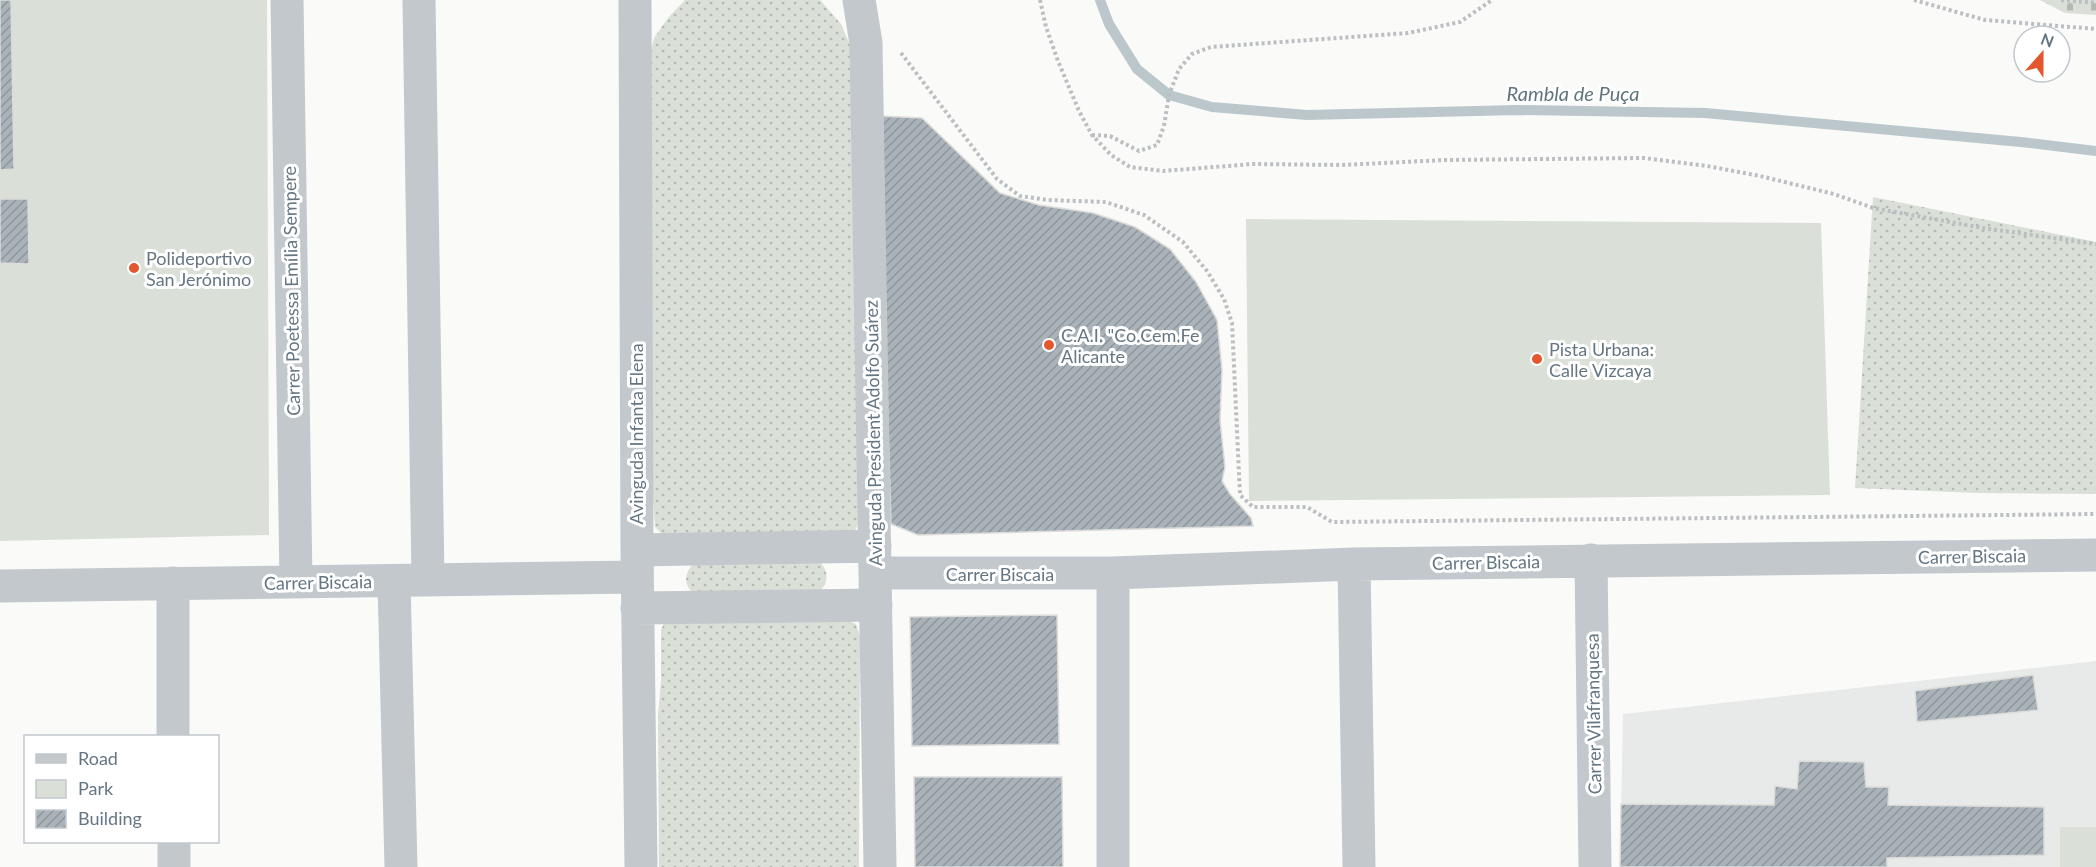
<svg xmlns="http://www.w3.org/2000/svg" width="2096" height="867" viewBox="0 0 2096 867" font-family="Lato,sans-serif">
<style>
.built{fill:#e8e9e9}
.green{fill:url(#green-dots)}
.cemetery{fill:url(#cemetery-stones)}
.pitch{fill:#dadfd7}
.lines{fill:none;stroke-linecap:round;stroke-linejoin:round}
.stream{stroke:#bbc7cb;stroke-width:10}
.building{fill:url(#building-hatch);stroke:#dcdcda;stroke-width:1.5}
.path{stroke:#bbbfc2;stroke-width:4;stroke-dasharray:3 3;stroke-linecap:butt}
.minor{stroke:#c3c8cc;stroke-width:33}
.poi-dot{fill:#e4572e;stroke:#fff;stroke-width:2}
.labels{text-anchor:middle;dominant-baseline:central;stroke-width:6;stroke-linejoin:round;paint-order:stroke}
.poi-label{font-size:18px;fill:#657683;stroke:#fff;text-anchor:start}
.street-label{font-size:18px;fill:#657683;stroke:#fff}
.water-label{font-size:20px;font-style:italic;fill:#60757c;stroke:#fff}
</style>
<defs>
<pattern id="green-dots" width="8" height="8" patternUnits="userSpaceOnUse" patternTransform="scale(1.5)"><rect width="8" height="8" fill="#dadfd7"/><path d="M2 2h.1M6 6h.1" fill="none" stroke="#b4b9b4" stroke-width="1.8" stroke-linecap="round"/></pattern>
<pattern id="cemetery-stones" width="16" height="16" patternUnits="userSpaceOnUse" patternTransform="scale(1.5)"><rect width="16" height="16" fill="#dadfd7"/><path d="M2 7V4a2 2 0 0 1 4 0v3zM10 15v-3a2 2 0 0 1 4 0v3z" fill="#b4b9b4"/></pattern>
<pattern id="building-hatch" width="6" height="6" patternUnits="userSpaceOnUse" patternTransform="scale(1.5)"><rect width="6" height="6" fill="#aab3b9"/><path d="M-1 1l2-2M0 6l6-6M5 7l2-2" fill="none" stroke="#8e969c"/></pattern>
</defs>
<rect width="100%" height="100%" fill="#fafaf8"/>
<path class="built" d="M2096 661V867H1620L1623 714Z"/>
<path class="green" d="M685 0H820L841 24 856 59 863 516 855 530 663 535 655 527 650 461 647 70 654 38 668 18Z
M1873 197 2096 242V494L1977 493 1855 488Z
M818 560C828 570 830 580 820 591L694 594C683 584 684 574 694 563Z
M844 619 856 624 860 636 859 867H659L658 715 661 681V630L664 623Z"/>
<path class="cemetery" d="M2040 0H2096V15L2065 13Z"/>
<path class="pitch" d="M0 0H267L269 535 0 541Z
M1246 219 1821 223 1830 495 1249 501Z
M2060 827H2096V867H2060Z"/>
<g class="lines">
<path class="stream" d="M1100 0 1109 24 1137 69 1169 95 1212 107 1307 115 1517 110 1705 113 2021 142 2096 151"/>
</g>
<path class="building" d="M0 0H11L14 169 0 170Z
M879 116 922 118 1000 193 1039 205 1093 213 1135 227 1170 249 1196 282 1217 320 1222 370 1220 420 1225 467 1222 481 1230 494 1251 518 1253 526 918 535 891 524Z
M0 199H28L29 264 0 263Z
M1057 615 1059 744 912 746 910 617Z
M2033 675 2038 710 1917 722 1915 691Z
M1799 761 1864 762 1866 787H1889L1888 805 2044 807V855L1887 858V867H1620L1621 804 1774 805 1775 786 1797 789Z
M914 777H1062L1063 867H915Z"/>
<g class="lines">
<path class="path" d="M1040 0 1046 27 1058 61 1079 111 1092 135 1111 155 1130 167 1163 171 1253 164 1342 165 1445 160 1644 158 1707 166 1760 176 1834 194 1873 208 1983 228 2096 244
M1914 0 1985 20 2096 29
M2061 0 2096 3
M901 53 997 179 1020 196 1048 200 1106 202 1144 215 1183 242 1207 271 1224 299 1232 323 1240 495 1253 507H1307L1332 522 2096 514
M1092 135 1110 136 1139 151 1157 145 1164 126 1169 95 1179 69 1192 54 1211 47 1408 33 1460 22 1492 0"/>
<path class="minor" d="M287 0 296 582
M419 0 428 580
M635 0 637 550 641 867
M859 0 866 43 880 867
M637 550 875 546
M1591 560 1595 867
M1354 564 1359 867
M875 573H1113L1354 564 2096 555
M1113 573V867
M394 581 401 867
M173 583V736
M0 586 637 577
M637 608 876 605
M174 842V867"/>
</g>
<g class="poi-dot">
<circle cx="134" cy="268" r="6"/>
<circle cx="1049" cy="345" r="6"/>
<circle cx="1537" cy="359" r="6"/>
</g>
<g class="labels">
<g class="poi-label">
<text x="146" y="258">Polideportivo<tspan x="146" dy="21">San Jerónimo</tspan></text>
<text x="1061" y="335">C.A.I. "Co.Cem.Fe<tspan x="1061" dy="21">Alicante</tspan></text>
<text x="1549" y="349">Pista Urbana:<tspan x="1549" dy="21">Calle Vizcaya</tspan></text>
</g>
<g class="street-label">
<text transform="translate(291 291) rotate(-91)">Carrer Poetessa Emília Sempere</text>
<text transform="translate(873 433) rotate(-91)">Avinguda President Adolfo Suárez</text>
<text transform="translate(636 434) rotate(-90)">Avinguda Infanta Elena</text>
<text transform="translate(1972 556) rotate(-1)">Carrer Biscaia</text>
<text transform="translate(1486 562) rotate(-1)">Carrer Biscaia</text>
<text x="1000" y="574">Carrer Biscaia</text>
<text transform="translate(318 582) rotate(-1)">Carrer Biscaia</text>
<text transform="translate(1593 714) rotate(-91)">Carrer Vilafranquesa</text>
</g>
<g class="water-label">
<text x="1573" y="93">Rambla de Puça</text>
</g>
</g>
<rect x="24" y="735" width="195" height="108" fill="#ffffff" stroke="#c1c8cd" stroke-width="1.5"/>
<rect x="36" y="754" width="30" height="9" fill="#c3c8cc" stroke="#c1c8cd" stroke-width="1.5"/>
<text x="78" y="765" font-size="18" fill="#657683">Road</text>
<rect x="36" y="780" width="30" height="18" fill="#dadfd7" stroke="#c1c8cd" stroke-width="1.5"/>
<text x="78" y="795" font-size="18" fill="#657683">Park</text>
<rect x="36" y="810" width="30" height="18" fill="url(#building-hatch)" stroke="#c1c8cd" stroke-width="1.5"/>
<text x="78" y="825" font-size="18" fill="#657683">Building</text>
<g transform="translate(2042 54) rotate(21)"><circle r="28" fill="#ffffff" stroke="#c1c8cd" stroke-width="1.5"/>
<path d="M0-4.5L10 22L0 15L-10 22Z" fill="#e4572e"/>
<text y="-9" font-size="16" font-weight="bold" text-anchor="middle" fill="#657683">N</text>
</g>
</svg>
